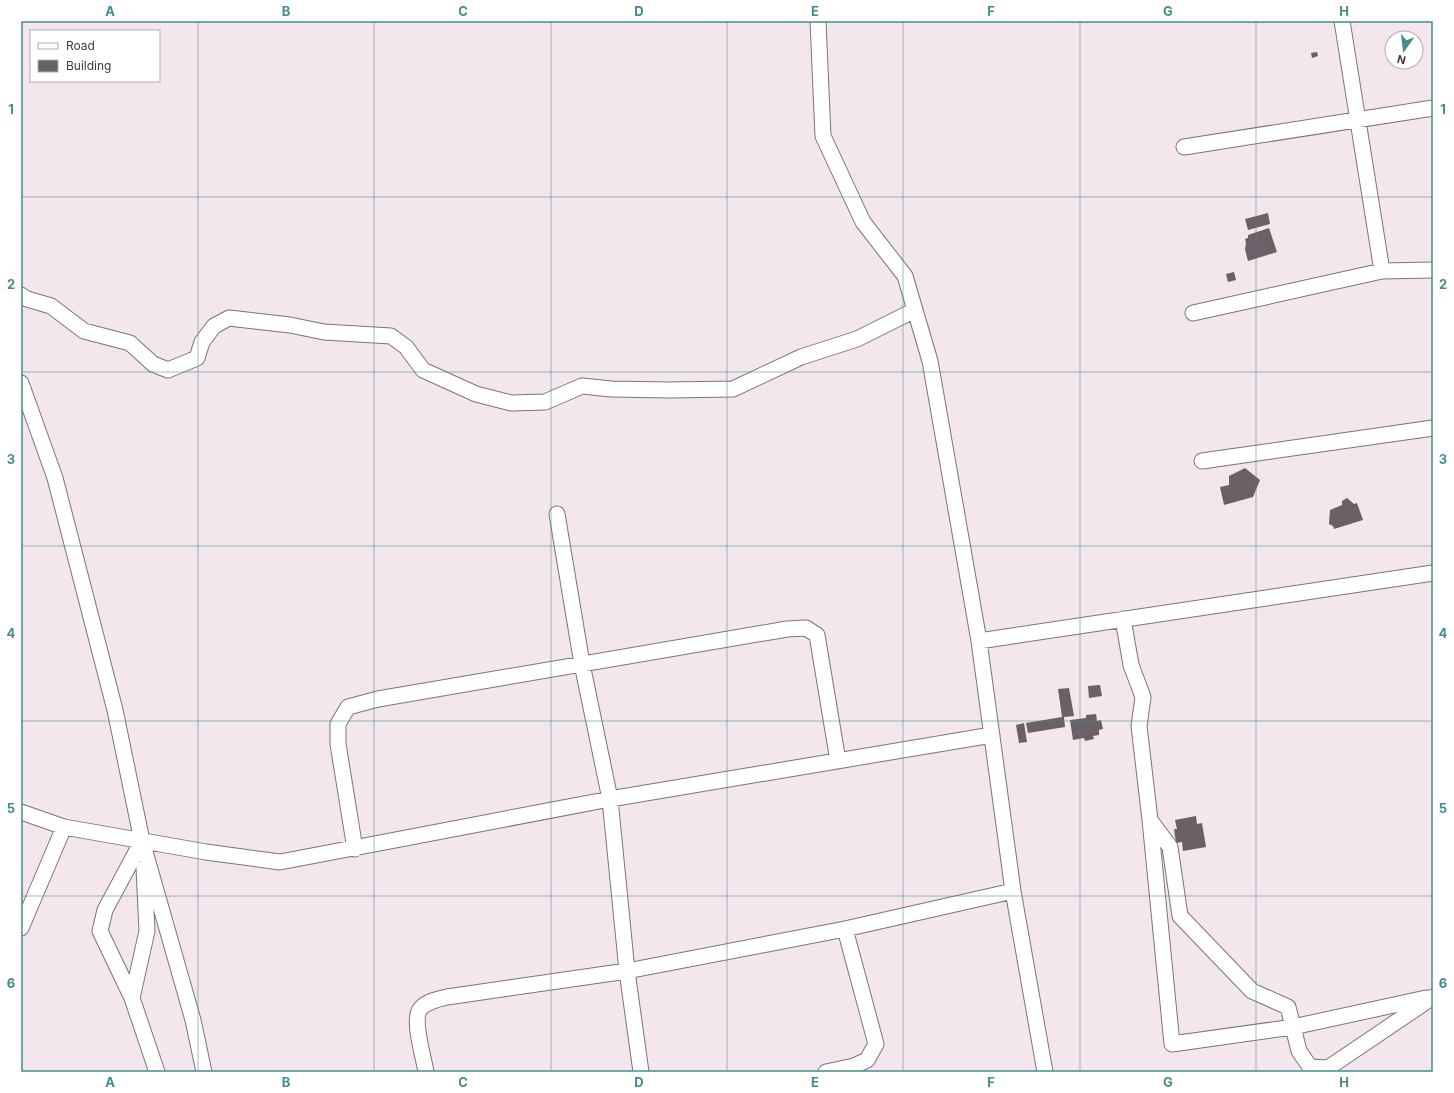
<svg xmlns="http://www.w3.org/2000/svg" width="1454" height="1093" viewBox="0 0 1454 1093" font-family="Inter,sans-serif">
<style>
.building{fill:#6b6066}
.lines{fill:none;stroke-linecap:round;stroke-linejoin:round}
.minor-casing{stroke:#7e7379;stroke-width:17}
.minor{stroke:#fff;stroke-width:15}
.grid{fill:none;stroke:#448c8c;stroke-width:1;stroke-opacity:0.55}
.neatline{fill:none;stroke:#448c8c;stroke-width:1.5}
.grid-label{font-size:13px;text-anchor:middle;font-weight:bold;fill:#448c8c}
</style>
<rect width="100%" height="100%" fill="#f3e6ed"/>
<path class="building" d="M1317 52 1318 56 1312 58 1311 53Z
M1268 213 1270 224 1248 230 1245 219Z
M1269 228 1277 252 1248 261 1245 249 1246 243 1245 239 1248 238V235Z
M1234 272 1236 280 1228 282 1226 274Z
M1245 468 1260 480 1253 497 1224 505 1220 487 1229 485V476Z
M1347 498 1354 504 1357 503 1363 520 1334 529 1333 526 1329 524 1330 510 1342 505V501Z
M1100 685 1102 696 1089 698 1088 686Z
M1069 688 1074 716 1064 717 1065 727 1028 733 1026 723 1062 717 1058 689Z
M1096 714 1097 721 1101 720 1103 729 1099 730V735L1093 736 1094 739 1085 741 1084 738 1073 740 1070 720 1086 718V715Z
M1024 723 1027 742 1019 743 1016 725Z
M1196 816 1197 824 1202 823 1206 847 1183 851 1182 842 1176 843 1174 829H1177L1175 820Z"/>
<g class="lines">
<defs>
<path id="minor" d="M818 21 823 136 863 222 905 276 930 361 979 641 1013 891 1045 1072
M1342 21 1382 271
M1184 147 1433 108
M21 295 27 299 51 306 84 331 130 343 153 364 168 370 197 358 202 342 214 326 229 318 290 325 324 332 391 336 406 347 423 370 476 394 511 403 545 402 582 386 611 389 669 390 733 389 801 357 857 339 915 310
M1193 313 1382 271 1433 270
M21 383 55 478 115 710 142 841 193 1020 204 1072
M1202 461 1433 428
M557 514 582 664 610 799 627 971 641 1072
M1123 619 1131 665 1143 697 1139 726 1150 820 1170 847 1180 916 1252 991 1288 1007 1299 1051 1310 1067 1328 1068 1433 997
M979 641 1433 573
M21 812 64 827 206 852 280 862 610 799 992 735
M1150 820 1172 1044 1293 1027 1426 998
M143 846 142 841 105 910 100 931 132 998 157 1072
M355 849 338 744V724L348 707 378 699 787 629 806 628 817 635 838 761
M21 928 64 827
M132 998 147 931 144 868
M426 1072C424 1058 411 1018 421 1008 428 1001 438 999 447 997L627 971 845 929 1013 891
M826 1072 854 1066 867 1060 876 1044 845 929"/>
</defs>
<use href="#minor" class="minor-casing"/>
<use href="#minor" class="minor"/>
</g>
<path class="grid" d="M198 21V1072M374 21V1072M551 21V1072M727 21V1072M903 21V1072M1080 21V1072M1256 21V1072M21 197H1433M21 372H1433M21 546H1433M21 721H1433M21 896H1433"/>
<rect width="1454" height="1093" fill="none" stroke="#ffffff" stroke-width="44"/>
<rect x="30" y="30" width="130" height="52" fill="#ffffff" stroke="#b2b0b1"/>
<rect x="38" y="43" width="20" height="6" fill="#ffffff" stroke="#b2b0b1"/>
<text x="66" y="50" font-size="12" fill="#3f3a3d">Road</text>
<rect x="38" y="60" width="20" height="12" fill="#6b6066" stroke="#b2b0b1"/>
<text x="66" y="70" font-size="12" fill="#3f3a3d">Building</text>
<g transform="translate(1404 50) rotate(194)"><circle r="19" fill="#ffffff" stroke="#b2b0b1"/>
<path d="M0-3L7 15L0 10L-7 15Z" fill="#448c8c"/>
<text y="-6" font-size="11" font-weight="bold" text-anchor="middle" fill="#3f3a3d">N</text>
</g>
<rect x="22" y="22" width="1410" height="1049" class="neatline"/>
<g class="grid-label">
<text x="110" y="16">A</text>
<text x="286" y="16">B</text>
<text x="463" y="16">C</text>
<text x="639" y="16">D</text>
<text x="815" y="16">E</text>
<text x="991" y="16">F</text>
<text x="1168" y="16">G</text>
<text x="1344" y="16">H</text>
<text x="11" y="114">1</text>
<text x="1443" y="114">1</text>
<text x="11" y="289">2</text>
<text x="1443" y="289">2</text>
<text x="11" y="464">3</text>
<text x="1443" y="464">3</text>
<text x="11" y="638">4</text>
<text x="1443" y="638">4</text>
<text x="11" y="813">5</text>
<text x="1443" y="813">5</text>
<text x="11" y="988">6</text>
<text x="1443" y="988">6</text>
<text x="110" y="1087">A</text>
<text x="286" y="1087">B</text>
<text x="463" y="1087">C</text>
<text x="639" y="1087">D</text>
<text x="815" y="1087">E</text>
<text x="991" y="1087">F</text>
<text x="1168" y="1087">G</text>
<text x="1344" y="1087">H</text>
</g>
</svg>
